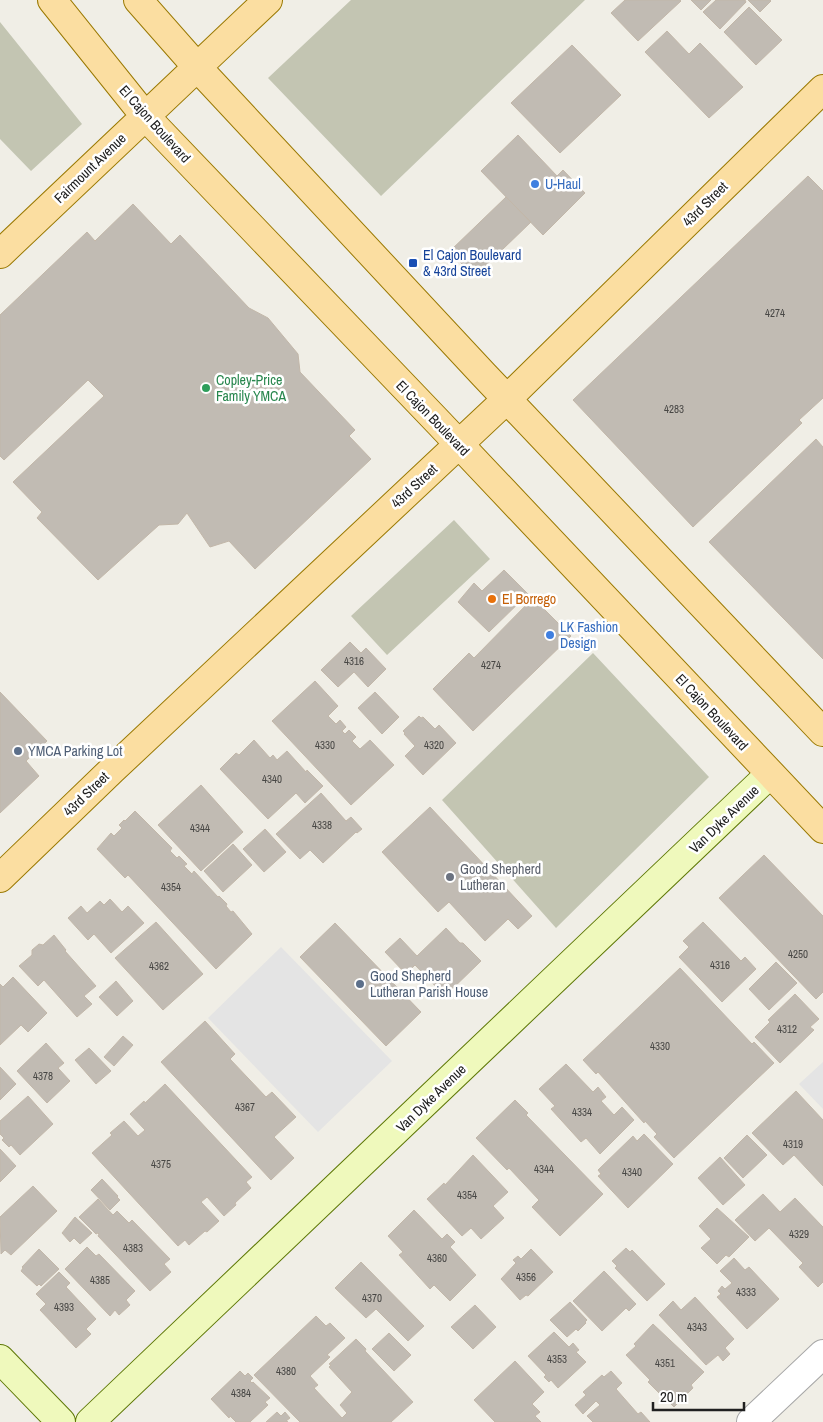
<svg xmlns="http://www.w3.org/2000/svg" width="823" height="1422" viewBox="0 0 823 1422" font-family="'Archivo Narrow',sans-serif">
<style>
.construction{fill:#c3c5b2}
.parking{fill:#e4e4e4}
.building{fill:#c1bbb3;stroke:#c2b7a9}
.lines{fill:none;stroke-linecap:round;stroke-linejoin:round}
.street-casing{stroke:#a7a7a7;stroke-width:30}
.secondary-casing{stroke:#5e7806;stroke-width:30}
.primary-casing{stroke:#9a7902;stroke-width:30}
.street{stroke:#fff;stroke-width:28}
.secondary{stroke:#eff9bc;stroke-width:28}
.primary{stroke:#fbdea1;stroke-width:28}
.shop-dot{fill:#3f7fe0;stroke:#fff;stroke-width:2}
.transit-dot{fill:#1a4fb4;stroke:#fff;stroke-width:2}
.leisure-dot{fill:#2e9e5b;stroke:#fff;stroke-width:2}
.food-dot{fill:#e8710a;stroke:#fff;stroke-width:2}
.service-dot{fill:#5c6f8a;stroke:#fff;stroke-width:2}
.worship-dot{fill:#6b7280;stroke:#fff;stroke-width:2}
.labels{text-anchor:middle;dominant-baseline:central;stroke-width:5;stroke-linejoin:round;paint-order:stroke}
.number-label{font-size:11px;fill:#484745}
.street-label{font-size:14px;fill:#202020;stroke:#fff}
.shop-label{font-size:14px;fill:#366cbe;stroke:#fff;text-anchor:start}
.transit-label{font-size:14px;fill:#164399;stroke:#fff;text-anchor:start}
.leisure-label{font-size:14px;fill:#27864d;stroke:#fff;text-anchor:start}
.food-label{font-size:14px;fill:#c56008;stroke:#fff;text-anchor:start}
.service-label{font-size:14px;fill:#4e5e75;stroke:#fff;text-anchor:start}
.worship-label{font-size:14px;fill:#5b616d;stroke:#fff;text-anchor:start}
</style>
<rect width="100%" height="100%" fill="#f0eee6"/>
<path class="construction" d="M351 0H585L381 196 268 78Z
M0 22 82 124 31 171 0 139Z
M454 520 490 559 387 655 351 616Z
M593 653 709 777 556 928 442 800Z"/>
<path class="parking" d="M281 947 392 1061 318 1132 208 1018Z
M823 1062V1109L799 1084Z"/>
<path class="building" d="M625 0H680L681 1 638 41 611 13Z
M691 0H711L701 10Z
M716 0H745L746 2 720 29 703 12Z
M748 0H770L771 1 760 12Z
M749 7 782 40 756 65 724 32Z
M667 31 689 54 700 43 743 87 709 118 645 52Z
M572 45 621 95 560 153 511 103Z
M518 135 557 176 563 170 585 193 543 235 481 171Z
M808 176 823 191V398L799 420 802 423 693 527 573 400Z
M506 197 531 222 474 277 450 251Z
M133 204 171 244 180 235 249 308 268 318 298 354 300 372 355 430 349 436 371 459 255 569 229 541 210 547 187 513 178 524 159 525 98 580 37 518 42 512 13 482 104 396 88 380 4 460 0 456V315L87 232 95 241Z
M816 439 823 447V659L709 542Z
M504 570 528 594 489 632 458 602 474 583 482 591Z
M533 598 571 636 473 731 433 689 469 653 474 658Z
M350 642 361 653 366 648 386 669 368 687 354 672 338 687 321 670Z
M315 681 338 706 328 716 336 724 340 720 346 727 342 731 345 734 349 730 356 737 352 741 360 749 370 740 394 765 351 805 272 721Z
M0 692 47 741 26 761 39 776 0 813Z
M375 692 399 717 382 734 358 708Z
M419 716 421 718 423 717 435 729 439 725 456 743 423 775 405 756 415 746 404 734 405 733 403 731Z
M254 740 270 758 273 755 277 760 287 751 306 772 307 770 323 786 305 803 296 793 268 819 220 769 236 753 239 755Z
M201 785 243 832 201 871 158 825Z
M321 793 346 821 351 817 362 829 357 833 356 832 323 863 310 850 300 859 276 834Z
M430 807 532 916 518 929 508 919 485 941 449 902 438 912 382 852Z
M135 811 172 848 170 851 177 858 179 856 187 864 184 866 192 874 194 871 218 897 219 896 227 904 226 906 231 912 233 911 252 934 216 969 128 875 125 878 97 849 111 833 114 836 122 828 119 825 124 820 125 821Z
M265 829 286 852 264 872 243 849Z
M233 844 252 865 223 892 204 871Z
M764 855 823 916V992L816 999 719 898Z
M110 899 122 912 128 906 144 923 111 953 94 934 88 940 68 918 81 906 87 913 100 901 104 905Z
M156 922 203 974 163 1010 115 958Z
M703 922 741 961 745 957 756 969 722 1002 679 957 689 947 683 941Z
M335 923 421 1012 386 1046 300 957Z
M446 928 460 943H463L481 961 445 996 415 965 406 974 385 952 400 938 417 956Z
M54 935 66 950 65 951 96 986 84 996 92 1004 77 1017 44 980 38 986 19 966 32 955V950L39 944 43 945Z
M776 962 797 983 769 1010 749 989Z
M680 968 752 1044 754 1042 774 1063 674 1158 654 1137 657 1134 645 1121 644 1123 598 1072 596 1074 583 1060Z
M13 977 47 1013 28 1032 21 1025 0 1045V984L3 987Z
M116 981 133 1001 117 1016 99 997Z
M795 994 819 1019 810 1027 814 1030 780 1063 755 1037 770 1022 768 1020Z
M205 1021 235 1054 230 1059 266 1097 272 1092 296 1117 274 1137 294 1158 271 1180 161 1062Z
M123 1036 133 1045 114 1066 104 1057Z
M46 1043 64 1063 58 1068 70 1081 47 1103 17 1071Z
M89 1048 111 1071 96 1084 75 1060Z
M566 1064 593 1092 598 1087 606 1097 601 1101 614 1115 622 1107 634 1120 600 1154 586 1138 581 1142 551 1109 555 1106 539 1089Z
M0 1067 16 1084 0 1100Z
M165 1084 252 1177 246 1182 251 1188 235 1203 236 1205 224 1216 207 1197 201 1202 219 1221 207 1232 205 1231 189 1245 185 1240 178 1246 92 1153 112 1135 110 1133 124 1121 138 1136 145 1130 130 1114 144 1101 145 1103Z
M796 1091 823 1120V1186L794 1155 783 1165 752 1133Z
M28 1096 53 1124 20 1155 11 1145 9 1147 2 1140 4 1138 0 1134V1121Z
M515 1100 528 1113 526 1115 603 1194 560 1236 532 1207 539 1200 509 1168 507 1170 476 1138Z
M644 1134 673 1164 628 1208 598 1176 601 1174 598 1170 633 1136 637 1141Z
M747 1135 767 1155 743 1178 724 1158Z
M0 1149 16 1166 0 1182Z
M473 1155 508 1192 493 1206 504 1218 481 1239 471 1228 462 1236 427 1199 444 1183 445 1185Z
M720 1157 745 1185 723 1205 698 1178Z
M102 1179 118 1196 117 1197 120 1200 110 1210 91 1190Z
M33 1186 57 1211 11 1255 5 1250 1 1254 0 1217Z
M763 1194 780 1212 795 1198 823 1227V1282L818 1287 799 1267 803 1263 769 1228 755 1241 735 1220Z
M98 1199 113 1215 117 1211 129 1223 132 1220 170 1259 164 1264 171 1272 150 1291 98 1236 99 1234 98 1233 96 1234 79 1217Z
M717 1208 749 1237 729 1257 726 1255 717 1264 701 1248 711 1239 699 1226Z
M414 1210 442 1239 447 1234 455 1242 450 1247 476 1275 450 1301 434 1285 430 1289 399 1255 403 1252 388 1236Z
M75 1217 92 1233 80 1244 74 1238 70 1242 62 1233Z
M87 1247 96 1256 99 1254 135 1291 126 1300 130 1305 119 1315 115 1310 110 1316 65 1269Z
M626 1248 630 1252 632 1250 665 1284 647 1301 615 1268 617 1266 612 1261Z
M39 1249 59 1269 41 1286 39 1284 37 1286 21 1271 23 1268 22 1267Z
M531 1249 553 1272 528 1296 526 1295 520 1300 501 1279 516 1263 513 1260 518 1256 521 1259Z
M734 1258 745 1270 749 1267 779 1299 747 1329 717 1297 721 1294 718 1291 722 1286 725 1289 732 1283 720 1271Z
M361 1262 424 1326 408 1341 376 1309 366 1318 335 1288Z
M604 1271 636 1304 629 1311 626 1308 602 1331 573 1301Z
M59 1272 70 1283 66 1287 96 1319 86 1329 91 1334 76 1348 40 1310 46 1304 36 1294Z
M695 1297 734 1339 725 1348 730 1354 723 1361 718 1355 706 1365 659 1315 673 1301 681 1310Z
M570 1302 587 1320 585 1322 586 1323 578 1331 576 1329 567 1337 550 1320Z
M475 1305 496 1327 473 1349 451 1327Z
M316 1316 326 1326 330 1323 345 1338 327 1355 330 1357 310 1376 318 1385 314 1388 342 1418 347 1413 340 1405 352 1392 329 1367 331 1365 329 1364 356 1339 366 1349 365 1351 413 1402 391 1422H300L254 1375Z
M653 1324 704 1372 691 1385 693 1388 674 1407 670 1403 671 1402 660 1392 659 1393 648 1382 650 1380 626 1355 636 1346 634 1344Z
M554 1332 569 1347 573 1343 579 1350 576 1352 586 1362 558 1388 551 1380 549 1382 544 1377 546 1375 528 1356Z
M389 1333 411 1355 394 1371 372 1349Z
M515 1361 544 1392 532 1404 540 1412 535 1416 541 1422H495L474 1400Z
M240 1371 245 1376 248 1373 253 1378 250 1381 252 1383 253 1382 270 1398 265 1402 268 1405 250 1422H236L230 1416 229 1418 211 1399Z
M611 1371 622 1383 616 1389 638 1414 641 1412 650 1422H593L587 1416 600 1405 596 1401 583 1414 575 1405 586 1395 583 1392 602 1375 604 1377Z
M277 1412 281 1416 285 1412 290 1418 286 1421 288 1422H266Z"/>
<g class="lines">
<defs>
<path id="street" d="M751 1422 823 1354"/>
<path id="secondary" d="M0 1359 61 1422
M90 1422 770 774"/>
<path id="primary" d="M52 0 145 116 439 423 823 829
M138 0 197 67 484 375 823 732
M0 254 268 0
M0 878 112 770 507 399 823 89"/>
</defs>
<use href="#street" class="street-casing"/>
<use href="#secondary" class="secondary-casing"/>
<use href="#primary" class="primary-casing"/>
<use href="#street" class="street"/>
<use href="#secondary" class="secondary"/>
<use href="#primary" class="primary"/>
</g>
<g class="shop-dot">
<circle cx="535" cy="184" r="5"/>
<circle cx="550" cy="635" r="5"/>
</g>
<rect class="transit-dot" x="408" y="258" width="10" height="10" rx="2.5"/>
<circle class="leisure-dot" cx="206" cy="388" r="5"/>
<circle class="food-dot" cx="492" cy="599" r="5"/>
<g class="service-dot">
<circle cx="18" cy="751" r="5"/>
<circle cx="360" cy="984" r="5"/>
</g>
<circle class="worship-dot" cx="450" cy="877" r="5"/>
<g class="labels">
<g class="number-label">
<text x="775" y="313">4274</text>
<text x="674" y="409">4283</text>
<text x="354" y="661">4316</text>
<text x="491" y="665">4274</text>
<text x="325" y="745">4330</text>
<text x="434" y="745">4320</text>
<text x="272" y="779">4340</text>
<text x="322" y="825">4338</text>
<text x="200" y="828">4344</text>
<text x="171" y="887">4354</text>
<text x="798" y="954">4250</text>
<text x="720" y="965">4316</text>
<text x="159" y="966">4362</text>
<text x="787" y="1029">4312</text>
<text x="660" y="1046">4330</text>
<text x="43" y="1076">4378</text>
<text x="245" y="1107">4367</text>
<text x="582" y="1112">4334</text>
<text x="793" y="1144">4319</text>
<text x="161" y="1164">4375</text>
<text x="544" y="1169">4344</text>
<text x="632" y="1172">4340</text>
<text x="467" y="1195">4354</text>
<text x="799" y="1234">4329</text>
<text x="133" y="1248">4383</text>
<text x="437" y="1258">4360</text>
<text x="526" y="1277">4356</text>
<text x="100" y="1280">4385</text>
<text x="746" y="1292">4333</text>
<text x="372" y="1298">4370</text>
<text x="64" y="1307">4393</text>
<text x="697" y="1327">4343</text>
<text x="557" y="1359">4353</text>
<text x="665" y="1363">4351</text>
<text x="286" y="1371">4380</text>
<text x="241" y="1393">4384</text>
</g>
<g class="street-label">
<text transform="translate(155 124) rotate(48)">El Cajon Boulevard</text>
<text transform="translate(90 168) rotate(-44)">Fairmount Avenue</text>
<text transform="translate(705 204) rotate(-45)">43rd Street</text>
<text transform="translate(433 418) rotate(46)">El Cajon Boulevard</text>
<text transform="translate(414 486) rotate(-43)">43rd Street</text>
<text transform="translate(712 712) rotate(47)">El Cajon Boulevard</text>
<text transform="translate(86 794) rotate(-44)">43rd Street</text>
<text transform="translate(724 819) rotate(-44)">Van Dyke Avenue</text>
<text transform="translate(431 1098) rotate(-44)">Van Dyke Avenue</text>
</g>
<g class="shop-label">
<text x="545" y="184">U-Haul</text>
<text x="560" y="627">LK Fashion<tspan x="560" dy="16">Design</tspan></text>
</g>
<g class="transit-label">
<text x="423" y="255">El Cajon Boulevard<tspan x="423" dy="16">&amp; 43rd Street</tspan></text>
</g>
<g class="leisure-label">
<text x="216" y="380">Copley-Price<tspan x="216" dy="16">Family YMCA</tspan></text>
</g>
<g class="food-label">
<text x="502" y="599">El Borrego</text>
</g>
<g class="service-label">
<text x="28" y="751">YMCA Parking Lot</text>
<text x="370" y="976">Good Shepherd<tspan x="370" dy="16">Lutheran Parish House</tspan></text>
</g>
<g class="worship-label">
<text x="460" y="869">Good Shepherd<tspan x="460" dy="16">Lutheran</tspan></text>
</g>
</g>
<path d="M653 1402v8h91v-8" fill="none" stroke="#202020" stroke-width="2.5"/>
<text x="660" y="1402" font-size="15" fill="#202020" stroke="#ffffff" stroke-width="4" paint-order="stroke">20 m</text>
</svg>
